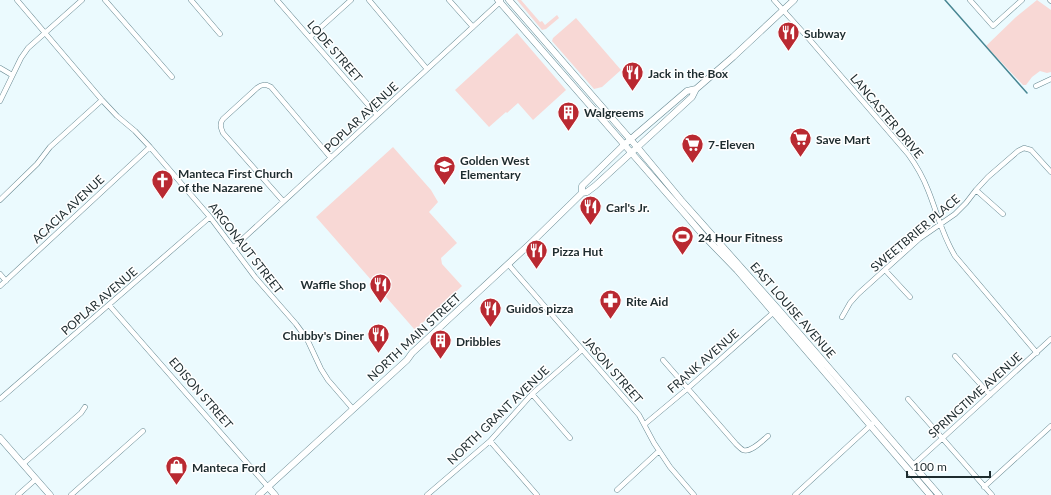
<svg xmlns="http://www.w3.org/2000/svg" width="1051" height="495" viewBox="0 0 1051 495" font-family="Lato,sans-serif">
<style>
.green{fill:#f8d8d5}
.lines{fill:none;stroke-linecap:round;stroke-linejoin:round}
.stream{stroke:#478592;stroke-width:1.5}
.street-casing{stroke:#678992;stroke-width:5.5}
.secondary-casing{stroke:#678992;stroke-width:7}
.street{stroke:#fff;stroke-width:4.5}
.secondary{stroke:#fff;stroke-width:6}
.labels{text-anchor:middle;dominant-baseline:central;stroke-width:3;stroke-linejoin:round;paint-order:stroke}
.poi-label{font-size:12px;font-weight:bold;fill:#1e2c2f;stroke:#fff;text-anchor:start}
.street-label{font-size:12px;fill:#1e2c2f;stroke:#fff}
</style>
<rect width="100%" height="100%" fill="#ebfafe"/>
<path class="green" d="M517 0H521L540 22 542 21 545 25 557 15 559 18 546 29 542 30Z
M1037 0 1051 10V72L1047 73 1040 71 1032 77 1026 85H1023L986 46 1016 17Z
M576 18 621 70 602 87 594 89 552 41 553 38Z
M517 33 566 90 533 120 518 103 507 113 506 112 489 127 455 90Z
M393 147 431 190 438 202 429 212 457 243 441 258 442 264 462 286 415 330 316 217Z"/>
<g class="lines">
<path class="stream" d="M945 0 1027 93"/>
<defs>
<path id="street" d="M17 0 102 100 117 116 135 131 150 147 210 217 255 277 296 324 307 339 321 369 328 380 353 409
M105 0 172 77
M191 0 220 34
M277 0 377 115
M369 0 427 69
M449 0 473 27
M774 0 810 40 908 154C916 165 923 177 928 190 937 212 942 235 955 256L1037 353
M970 0 993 26 1022 0
M1050 0 1051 1
M310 37 351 0
M0 68 12 75
M1036 86 1051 79
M0 101 21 58 28 48 82 0
M976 190 1003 214
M0 200 37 164 50 147 102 100
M283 201 223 133C221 128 219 124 223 119L257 88C262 84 265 84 271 87L331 158
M233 248 501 1
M508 264 639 415 654 443 670 467 694 495
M885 270 910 297
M0 274 6 281
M0 286 150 147
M109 305 268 487
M842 317 850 303 858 294 919 239 955 214 966 203 976 190 988 177 1018 151 1024 148 1031 150 1051 172
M955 356 990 395
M663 360 736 444C738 446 741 449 743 450 751 453 763 440 768 436
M532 394 570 438
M0 399 210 217
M908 399 992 495
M645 424 687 389 775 311
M490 441 537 495
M23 464 81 413 85 407
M913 465 1051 339
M984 487 1051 426
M617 490 659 451
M18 495 36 479
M71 495 143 431
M427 495 490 441 532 394 582 350
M795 495 872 424"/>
<path id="secondary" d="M498 0 684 213 703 235 737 270 930 495
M509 0 637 147 681 200 778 309 939 495
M582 193V186L624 145 687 91 696 89
M0 438 50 495
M268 487 275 495
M259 495 407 360 412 353 533 241 582 193 587 192 595 186 692 97 696 89 733 57 794 0"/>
</defs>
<use href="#street" class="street-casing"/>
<use href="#secondary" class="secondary-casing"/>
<use href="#street" class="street"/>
<use href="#secondary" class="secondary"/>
</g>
<defs>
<symbol id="restaurant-pin" viewBox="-11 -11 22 30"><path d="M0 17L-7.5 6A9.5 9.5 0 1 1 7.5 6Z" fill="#b92931" stroke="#fff"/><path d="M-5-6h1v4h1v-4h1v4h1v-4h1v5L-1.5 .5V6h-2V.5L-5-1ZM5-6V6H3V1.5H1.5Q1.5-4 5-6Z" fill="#fff"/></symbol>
<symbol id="building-pin" viewBox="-11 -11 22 30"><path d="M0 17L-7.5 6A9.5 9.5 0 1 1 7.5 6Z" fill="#b92931" stroke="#fff"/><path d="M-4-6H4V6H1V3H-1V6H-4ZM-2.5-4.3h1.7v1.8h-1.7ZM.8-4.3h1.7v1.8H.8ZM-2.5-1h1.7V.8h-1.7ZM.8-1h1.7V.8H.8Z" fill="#fff"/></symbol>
<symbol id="supermarket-pin" viewBox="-11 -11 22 30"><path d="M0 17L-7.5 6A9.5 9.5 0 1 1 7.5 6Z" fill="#b92931" stroke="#fff"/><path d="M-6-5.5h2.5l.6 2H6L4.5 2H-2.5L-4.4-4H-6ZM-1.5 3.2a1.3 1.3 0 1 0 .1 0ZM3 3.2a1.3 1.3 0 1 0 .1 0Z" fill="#fff"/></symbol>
<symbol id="school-pin" viewBox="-11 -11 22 30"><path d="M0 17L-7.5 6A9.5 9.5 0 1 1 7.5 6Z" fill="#b92931" stroke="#fff"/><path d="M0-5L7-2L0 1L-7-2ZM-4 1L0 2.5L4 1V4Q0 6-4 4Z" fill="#fff"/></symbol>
<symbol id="church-pin" viewBox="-11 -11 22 30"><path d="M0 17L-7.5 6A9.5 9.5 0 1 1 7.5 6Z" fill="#b92931" stroke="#fff"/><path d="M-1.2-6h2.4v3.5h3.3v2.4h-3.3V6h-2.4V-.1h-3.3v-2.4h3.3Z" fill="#fff"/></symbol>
<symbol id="stadium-pin" viewBox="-11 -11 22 30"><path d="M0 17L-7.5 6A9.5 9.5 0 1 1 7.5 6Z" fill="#b92931" stroke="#fff"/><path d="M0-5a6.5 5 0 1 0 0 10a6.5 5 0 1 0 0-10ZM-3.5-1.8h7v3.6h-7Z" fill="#fff"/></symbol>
<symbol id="pharmacy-pin" viewBox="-11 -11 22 30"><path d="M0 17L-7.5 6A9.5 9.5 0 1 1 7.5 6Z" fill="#b92931" stroke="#fff"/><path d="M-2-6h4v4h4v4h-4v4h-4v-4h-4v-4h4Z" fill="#fff"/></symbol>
<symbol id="shop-pin" viewBox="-11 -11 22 30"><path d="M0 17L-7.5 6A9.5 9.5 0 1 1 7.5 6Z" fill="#b92931" stroke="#fff"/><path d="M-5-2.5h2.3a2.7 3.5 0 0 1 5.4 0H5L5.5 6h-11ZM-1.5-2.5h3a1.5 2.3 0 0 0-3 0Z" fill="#fff"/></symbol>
</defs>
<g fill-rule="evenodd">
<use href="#restaurant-pin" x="776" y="20" width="25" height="34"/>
<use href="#restaurant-pin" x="620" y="60" width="25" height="34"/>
<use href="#building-pin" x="556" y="100" width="25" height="34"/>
<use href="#supermarket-pin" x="788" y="126" width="25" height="34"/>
<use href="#supermarket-pin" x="680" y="132" width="25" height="34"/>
<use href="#school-pin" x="432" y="154" width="25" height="34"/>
<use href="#church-pin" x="150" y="168" width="25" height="34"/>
<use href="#restaurant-pin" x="578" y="194" width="25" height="34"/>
<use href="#stadium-pin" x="670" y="224" width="25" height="34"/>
<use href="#restaurant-pin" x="524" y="238" width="25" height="34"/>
<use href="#restaurant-pin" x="368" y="272" width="25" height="34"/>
<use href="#pharmacy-pin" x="598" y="288" width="25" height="34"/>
<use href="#restaurant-pin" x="478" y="296" width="25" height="34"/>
<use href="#restaurant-pin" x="366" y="322" width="25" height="34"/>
<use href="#building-pin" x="428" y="328" width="25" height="34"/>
<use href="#shop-pin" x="164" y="454" width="25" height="34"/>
</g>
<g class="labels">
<g class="poi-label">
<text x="804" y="33">Subway</text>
<text x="648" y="73">Jack in the Box</text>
<text x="584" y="112">Walgreems</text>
<text x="816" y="139">Save Mart</text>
<text x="708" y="144">7-Eleven</text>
<text x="460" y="160">Golden West<tspan x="460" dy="14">Elementary</tspan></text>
<text x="178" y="173">Manteca First Church<tspan x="178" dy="14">of the Nazarene</tspan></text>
<text x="606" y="207">Carl's Jr.</text>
<text x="698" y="237">24 Hour Fitness</text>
<text x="552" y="251">Pizza Hut</text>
<text x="366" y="284" text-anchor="end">Waffle Shop</text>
<text x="626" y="301">Rite Aid</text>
<text x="506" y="308">Guidos pizza</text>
<text x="364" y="335" text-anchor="end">Chubby's Diner</text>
<text x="456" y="341">Dribbles</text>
<text x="192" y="467">Manteca Ford</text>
</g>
<g class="street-label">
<text transform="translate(335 51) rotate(49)">LODE STREET</text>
<text transform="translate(887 116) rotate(50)">LANCASTER DRIVE</text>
<text transform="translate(361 117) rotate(-43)">POPLAR AVENUE</text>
<text transform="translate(68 209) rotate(-43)">ACACIA AVENUE</text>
<text transform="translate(915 233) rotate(-40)">SWEETBRIER PLACE</text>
<text transform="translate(246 248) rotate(52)">ARGONAUT STREET</text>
<text transform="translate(99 301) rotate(-41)">POPLAR AVENUE</text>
<text transform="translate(793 310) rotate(49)">EAST LOUISE AVENUE</text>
<text transform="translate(414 337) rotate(-43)">NORTH MAIN STREET</text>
<text transform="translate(703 361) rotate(-41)">FRANK AVENUE</text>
<text transform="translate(613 370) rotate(49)">JASON STREET</text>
<text transform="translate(201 393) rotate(49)">EDISON STREET</text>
<text transform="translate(975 395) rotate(-42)">SPRINGTIME AVENUE</text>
<text transform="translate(498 415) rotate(-44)">NORTH GRANT AVENUE</text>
</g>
</g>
<path d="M907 471v6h83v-6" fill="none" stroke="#1e2c2f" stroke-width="2"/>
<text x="913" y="471" font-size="12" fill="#1e2c2f" stroke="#ffffff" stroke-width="3" paint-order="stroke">100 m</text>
</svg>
